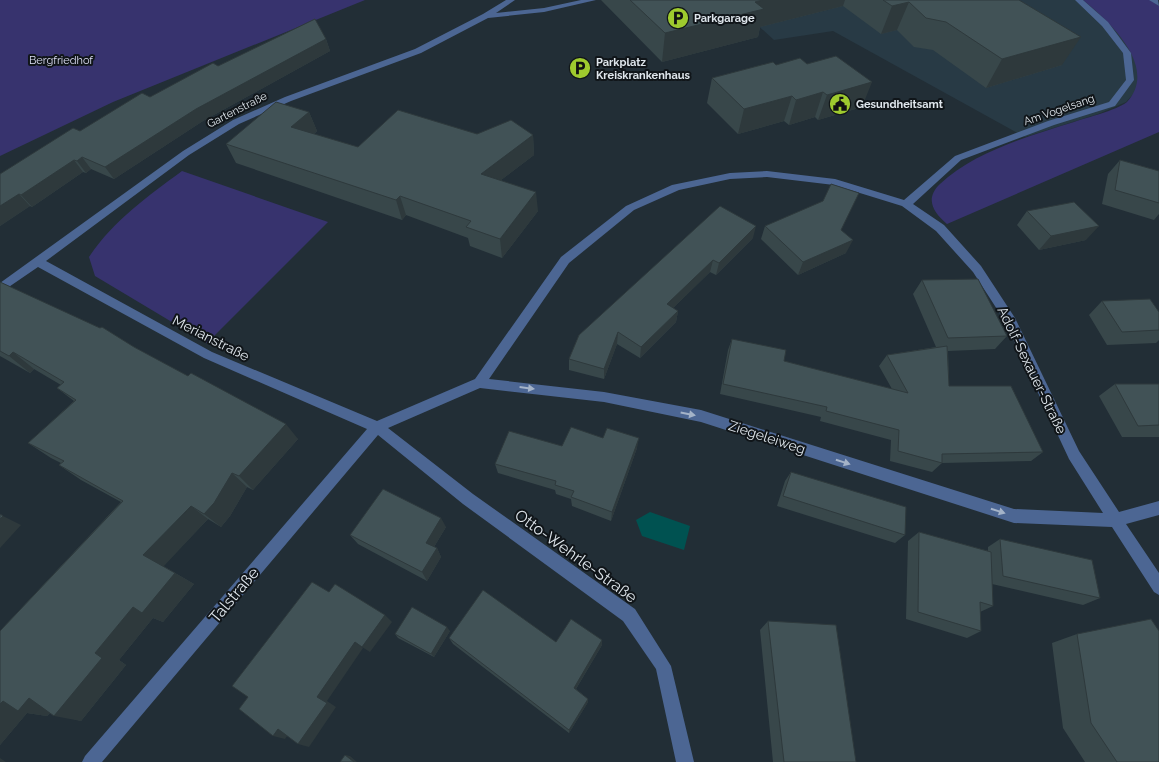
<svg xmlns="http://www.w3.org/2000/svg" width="1159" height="762" font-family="Raleway,sans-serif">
<rect width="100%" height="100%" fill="#222e36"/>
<path fill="#283a45" d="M730,0H1083L1115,25L1134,51L1138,59L1141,78L1138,89L1126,102L1098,114L1025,137L833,31L774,40Z"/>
<path fill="#37336e" d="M0,0H365L113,102L0,156Z
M1083,0H1150L1159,6V132L947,224C934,213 924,199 940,184C974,152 1029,136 1074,122C1088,117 1115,111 1127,102C1159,67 1109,21 1083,0Z
M182,171L328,222L207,343L95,276L89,257C113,221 148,196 182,171Z"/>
<path fill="#005251" d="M650,512L690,526L684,550L642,536L636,520Z"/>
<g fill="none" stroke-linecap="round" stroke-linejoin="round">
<path fill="#4c6693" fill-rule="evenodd" d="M506,0H515L496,13L544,8L581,0H596L544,12L488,18L421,53L291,101L239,124L189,155L46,261L212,352L377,421L475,379L561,257L626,206L672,185L730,173L767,171L835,179L904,200L955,156L1048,121L1109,102L1126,80L1123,53L1102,26L1075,0H1083L1108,22L1131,53L1134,80L1115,106L1054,125L961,160L913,204L944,225L981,266L1015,318L1079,451L1119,512L1159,501V515L1126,524L1159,573V595L1154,592L1112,527L1014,523L701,422L604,402L480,388L388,428L473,494L635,609L671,666L694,762H676L656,669L623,621L463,504L378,435L102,762H82L85,756L367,429L204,358L38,267L0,293V283L183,151L233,120L285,97L415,49L483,14ZM767,177L834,185L902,206L936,231L973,272L1004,320L1069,459L1103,513L1014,509L701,410L604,392L489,379L569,263L634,210L679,190L730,179Z
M1149,0H1158L1159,6Z"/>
</g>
<path fill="#38474a" d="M601,0H1019L1062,65L986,88L933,50L914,47L897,30L881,34L843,6L760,27L758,37L662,62Z
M326,39L330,51L203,121L114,179L91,169L86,173L83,172L32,207L30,206L0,226V174L150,97L218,66Z
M807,64L862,107L818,120L815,117L789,125L784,121L738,134L707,103L712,78L776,65Z
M309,112L317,131L314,134L358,147L477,134L533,135L534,155L501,180L538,211L502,258L470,246L468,238L406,215L402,220L236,163L226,144Z
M1120,160L1159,171V214L1154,220L1102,204L1108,174Z
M1027,211L1086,240L1039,250L1017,225Z
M765,226L842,230L846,253L798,275L761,239Z
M753,238L716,275L710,272L673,308L678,311L676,322L640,358L617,344L604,379L569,370V359L579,335Z
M922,280L1007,336L995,349L948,351L949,386L1043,452L1031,461L942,463L932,472L890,461L891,440L820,421L821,417L720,394L728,350L732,339L784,361L892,389L879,366L887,355L936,347L913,294Z
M0,282L134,347L298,439L253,490L247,487L230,516L221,527L208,519L163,566L194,584L163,622L153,618L119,660L126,665L81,721L50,713L47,716L27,713L0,745V631L121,502L81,480L59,465L61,463L51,458L28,443L74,401L57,388L61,385L34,369L30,373L0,356Z
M1102,301L1159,312V340L1156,343L1107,345L1089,315Z
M1115,384H1159V437H1122L1099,396Z
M562,446L637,448L611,521L572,506L571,499L556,494L555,490L498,473L495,464Z
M791,472L905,535L895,543L777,506L785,481Z
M446,527L434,547L437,548L441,557L427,581L358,544L350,535Z
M919,532L988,551V547L1000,539L1100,598L1083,605L992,584L993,606L980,612L981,631L967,638L906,619L908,541Z
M768,621L856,762H773L760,630Z
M450,631L434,657L398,638L395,634Z
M1077,634L1159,762H1085L1063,728L1052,643Z
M449,638L556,642L602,645L576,689L588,699V702L569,733L453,644Z"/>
<path fill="#2e393c" d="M763,0H845L843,6L760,27L758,37L662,62L665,33L755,2Z
M909,2L897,30L881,34L892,6Z
M1081,37L1062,65L986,88L1002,59Z
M326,39L330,51L203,121L114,179L105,167L196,109Z
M872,82L862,107L818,120L827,95Z
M823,92L815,117L789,125L796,100Z
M792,96L784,121L738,134L744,109Z
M309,112L317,131L300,146L291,127Z
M533,135L534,155L484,193L481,174Z
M82,157L91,169L86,173L77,161Z
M74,160L83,172L32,207L21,195Z
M536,192L538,211L502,258L500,239Z
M19,194L30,206L0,226V206Z
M400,196L406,215L402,220L396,200Z
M756,226L753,238L716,275L719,263Z
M1099,226L1086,240L1039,250L1051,236Z
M853,240L846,253L798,275L803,262Z
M713,260L710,272L665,316L667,304Z
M678,311L676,322L640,358L641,347Z
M618,332L617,344L604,379V369Z
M13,352L34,369L30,373L9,356Z
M286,424L298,439L253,490L239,476Z
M639,438L637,448L611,521L612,512Z
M232,473L247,487L230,516L221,527L204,514Z
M191,506L208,519L163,567L143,555Z
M3,516L21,525L0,548V519Z
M441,518L446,527L431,552L426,543Z
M437,548L441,557L427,581L422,572Z
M175,573L194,584L163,622L153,618L119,660L126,665L81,721L54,716L95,653L133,607Z
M385,615L392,622L370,652L362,647Z
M447,627L450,631L434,657L431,654Z
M602,640V645L574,692V688Z
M355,642L363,648L327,701L336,707L309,747L298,744L317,697Z
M29,698L57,704L47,716L27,713L0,745V704L3,701Z
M588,699V702L569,733V730Z
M278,729L290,732L285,739L273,736Z
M345,755L350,756L357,762H354Z
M0,758L6,762H0Z"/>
<path fill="#415256" stroke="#2e393c" d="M630,0H763L755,2L764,9L665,33Z
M883,0H1019L1081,37L1002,59L946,22L926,18L909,2L892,6Z
M315,19L326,39L196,109L105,167L82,157L77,161L74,160L21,195L19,194L0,206V174L73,128L80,131L142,93L150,97L213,63L218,66Z
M836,56L872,82L827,95L823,92L796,100L792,96L744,109L712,78L773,62L776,65L800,58L807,64Z
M276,102L309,112L291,127L358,147L398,110L477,134L511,120L533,135L481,174L536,192L500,239L466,227L471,221L400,196L396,200L226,144Z
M1120,160L1159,171V203L1115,190Z
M831,184L859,193L841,230L853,240L803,262L765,226L823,201Z
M1074,202L1099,226L1051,236L1027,211Z
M720,206L756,226L719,263L713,260L667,304L678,311L641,347L618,332L604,369L569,359L579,335Z
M978,279L1007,336L948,338L922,280Z
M0,282L100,328L102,327L134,347L188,376L191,373L286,424L239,476L232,473L214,503L204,514L191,506L143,555L175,573L142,613L133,607L95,653L102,658L54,716L29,698L18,711L3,701L0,704V631L123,501L59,465L64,461L28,443L76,400L57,388L64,382L13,352L9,356L0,351Z
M1150,299L1159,312V330L1122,332L1102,301Z
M732,339L786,350L784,361L908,393L887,355L947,346L949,386H1011L1043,452L942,454V463L898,451L899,430L826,411L827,407L723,384Z
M1115,384H1159V425L1138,426Z
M571,427L603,438L607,428L639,438L612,512L571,497L574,491L555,485L556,481L495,464L509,431L562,446Z
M791,472L906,507L905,535L783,496Z
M383,489L441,518L426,543L437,548L422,572L350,535Z
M0,514L3,516L0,519Z
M919,532L991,552L993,606L980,602L981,631L918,612Z
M1000,539L1092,560L1100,598L1003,576Z
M312,582L329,592L335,584L385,615L362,647L355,642L317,697L327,703L298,744L278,729L273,736L239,709L248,697L232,686Z
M483,590L556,642L571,619L602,640L574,688L588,699L569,730L449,638Z
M412,607L447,627L431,654L395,634Z
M1151,619L1159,631V762H1117L1091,723L1077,634Z
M768,621L836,625L856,762H784Z
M345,755L354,762H340Z"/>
<defs><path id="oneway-solid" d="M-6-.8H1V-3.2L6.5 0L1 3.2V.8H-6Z" transform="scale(1.25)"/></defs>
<g fill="#a4b3c8">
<use href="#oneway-solid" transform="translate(527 388) rotate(7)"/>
<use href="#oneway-solid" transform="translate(688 414) rotate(11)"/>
<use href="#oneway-solid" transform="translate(843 462) rotate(18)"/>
<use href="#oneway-solid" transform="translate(998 511) rotate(18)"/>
</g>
<defs>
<g id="parking-disc" transform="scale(1.125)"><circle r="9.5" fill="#9eca2e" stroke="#101519"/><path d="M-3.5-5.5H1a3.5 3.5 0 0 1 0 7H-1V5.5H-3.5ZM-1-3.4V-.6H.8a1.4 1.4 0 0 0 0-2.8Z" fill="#111"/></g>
<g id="civic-disc" transform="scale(1.125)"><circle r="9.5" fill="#9eca2e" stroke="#101519"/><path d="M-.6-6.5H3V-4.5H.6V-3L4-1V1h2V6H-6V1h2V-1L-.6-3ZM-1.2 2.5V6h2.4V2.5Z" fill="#111"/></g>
</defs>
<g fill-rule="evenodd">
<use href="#parking-disc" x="678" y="18"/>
<use href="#parking-disc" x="580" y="68"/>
<use href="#civic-disc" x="840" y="104"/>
</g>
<g text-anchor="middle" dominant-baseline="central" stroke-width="4" stroke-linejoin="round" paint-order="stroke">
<g font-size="11" font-weight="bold" fill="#dfe6ec" stroke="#101519" text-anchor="start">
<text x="694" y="18">Parkgarage</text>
<text x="596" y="62">Parkplatz<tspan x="596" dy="13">Kreiskrankenhaus</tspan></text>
<text x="856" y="104">Gesundheitsamt</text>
</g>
<g font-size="11" fill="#dddff4" stroke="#101519">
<text x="61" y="60">Bergfriedhof</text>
</g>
<g font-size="11" fill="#dfe6ec" stroke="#101519">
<text transform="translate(237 110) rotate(-27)">Gartenstraße</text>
<text transform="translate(1059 110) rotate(-19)">Am Vogelsang</text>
</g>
<g font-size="14" fill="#dfe6ec" stroke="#101519">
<text transform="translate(211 338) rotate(27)">Merianstraße</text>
<text transform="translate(1032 370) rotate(64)">Adolf-Sexauer-Straße</text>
<text transform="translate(767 437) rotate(18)">Ziegeleiweg</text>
</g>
<g font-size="16" fill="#dfe6ec" stroke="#101519">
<text transform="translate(576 556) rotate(36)">Otto-Wehrle-Straße</text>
<text transform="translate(234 595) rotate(-50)">Talstraße</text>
</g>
</g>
</svg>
